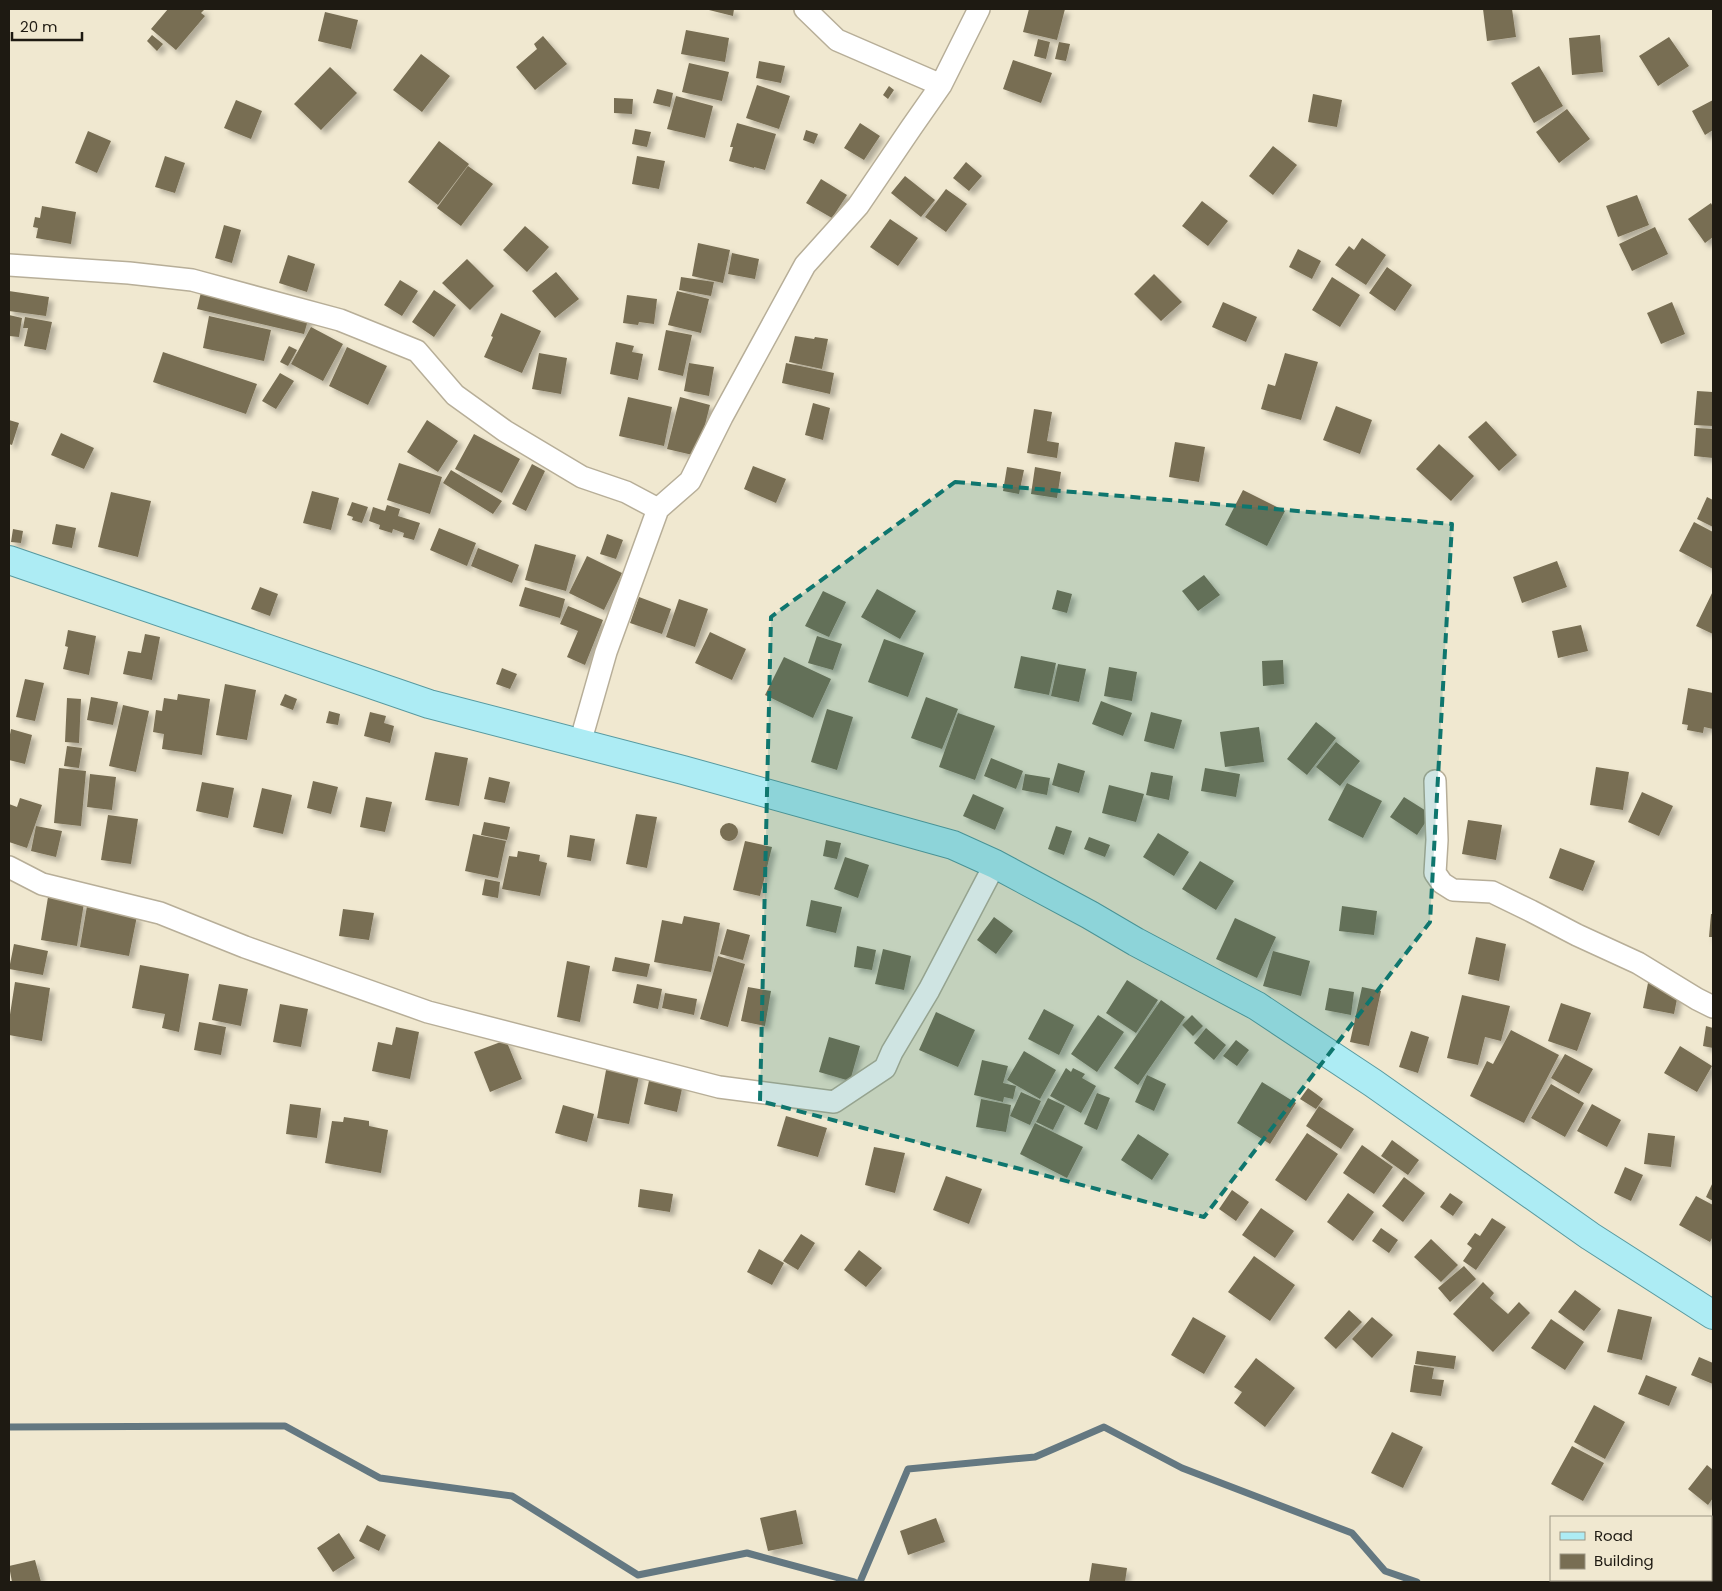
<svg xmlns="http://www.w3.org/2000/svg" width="1722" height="1591" font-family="Poppins,sans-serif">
<defs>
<filter id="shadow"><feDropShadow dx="4.5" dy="4.5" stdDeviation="2.5" flood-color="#0004"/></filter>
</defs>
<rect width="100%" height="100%" fill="#f0e8d0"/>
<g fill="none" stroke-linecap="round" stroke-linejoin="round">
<path stroke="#647881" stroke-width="7" d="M9,1427L285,1426L380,1478L512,1496L638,1575L747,1553L854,1582
M860,1582L908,1469L1035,1457L1104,1427L1182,1468L1352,1533L1385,1571L1417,1582"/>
</g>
<path fill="#786e53" filter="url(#shadow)" d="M168,9H205L201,13L205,16L176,50L151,29Z
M705,9H734L733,16Z
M1029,9H1065L1057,40L1023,32Z
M1483,9H1512L1516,37L1487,41Z
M325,12L358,20L351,49L318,41Z
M686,30L729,38L725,62L681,54Z
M152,35L163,44L157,51L147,41Z
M1600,35L1603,72L1572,75L1569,38Z
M543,36L567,64L535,90L516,67L537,49L534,44Z
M1669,37L1689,66L1658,86L1639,56Z
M1038,39L1050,42L1046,59L1034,56Z
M1059,42L1070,44L1066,61L1055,59Z
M421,54L450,76L422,112L393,90Z
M1013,60L1052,73L1041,103L1003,89Z
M759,61L785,66L781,83L756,78Z
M689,63L729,72L722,101L682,92Z
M1539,66L1563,106L1534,123L1511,83Z
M330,67L357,93L321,130L294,104Z
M757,85L790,96L779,129L746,118Z
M889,86L894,90L888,99L883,95Z
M657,89L673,93L670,107L653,103Z
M1313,94L1342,100L1337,127L1308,122Z
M676,96L713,106L705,138L667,129Z
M614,98L633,99L632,114L614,113Z
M236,100L262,111L251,139L224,128Z
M1713,100V130L1705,135L1692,111Z
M1567,109L1590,139L1559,163L1536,132Z
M737,123L776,134L765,170L754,167V168L729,161L733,147H730Z
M860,123L880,136L864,160L844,148Z
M635,129L651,132L647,147L632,144Z
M806,130L818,134L814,144L803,140Z
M88,131L111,141L97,173L75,163Z
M439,141L469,164L438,205L408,182Z
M1273,146L1297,165L1273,195L1249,176Z
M165,156L185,163L175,193L155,187Z
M637,156L665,161L659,189L632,184Z
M966,162L982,176L969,191L953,178Z
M468,166L493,184L461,226L437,208Z
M905,176L935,200L921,217L891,193Z
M821,179L847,195L832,218L806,203Z
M946,189L967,204L946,232L925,217Z
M1637,195L1649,225L1618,237L1606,206Z
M1202,201L1228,221L1208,246L1182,226Z
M1711,203L1713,207V237L1705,243L1688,219Z
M42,206L76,212L71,244L36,238L38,228L33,227L35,217L40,218Z
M890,219L918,238L898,266L870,247Z
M224,225L241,230L232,263L215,258Z
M525,226L549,247L527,272L503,250Z
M1655,227L1668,254L1632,271L1619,244Z
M1362,238L1386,255L1366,285L1335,265L1349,246L1354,250Z
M698,243L730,250L723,283L692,276Z
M1298,249L1321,261L1312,279L1289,267Z
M732,253L759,259L755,279L728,274Z
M288,255L315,264L307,292L279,283Z
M467,259L494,286L470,310L442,283Z
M1387,267L1412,285L1395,311L1369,293Z
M556,272L579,299L555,318L532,291Z
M1154,274L1182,302L1161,321L1134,294Z
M681,277L714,282L711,296L679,290Z
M1332,277L1360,295L1340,327L1312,310Z
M400,280L418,291L402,316L384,305Z
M202,288L310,313L304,334L197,309Z
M434,290L456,305L434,337L412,322Z
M9,291L49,297L46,316L9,311Z
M677,291L709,299L701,333L668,325Z
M627,295L657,299L654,324L639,322L638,325L623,323Z
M1223,302L1257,317L1246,342L1212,327Z
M1672,302L1685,334L1661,344L1647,313Z
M501,313L541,331L522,373L484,357L493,337L491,336Z
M9,315L22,318L19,337L9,336Z
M209,316L271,330L264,361L203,348Z
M25,317L52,322L46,350L24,346L28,328H23Z
M311,327L343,344L323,381L291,364Z
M666,330L692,335L683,376L658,370Z
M795,336L814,339L815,337L828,339L822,369L789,362Z
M616,342L634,346L632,352L643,354L638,380L610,374Z
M289,346L297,350L288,366L280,362Z
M347,347L387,366L368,405L329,386Z
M163,352L257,384L246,414L153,382Z
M539,353L567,358L561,394L532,389Z
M1285,353L1318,362L1301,420L1261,409L1268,384L1275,386Z
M689,363L714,367L709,396L684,391Z
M786,363L834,373L830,394L782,383Z
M280,373L294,381L276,409L262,401Z
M1697,391L1713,392V426L1694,425Z
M628,397L672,407L664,446L619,436Z
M680,397L710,405L697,456L667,449Z
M813,403L830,408L823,440L805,435Z
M1336,406L1372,420L1360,454L1323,440Z
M1034,409L1052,412L1047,441L1059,443L1057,458L1027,453Z
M9,420L19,423L12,445L9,444Z
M427,420L458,441L438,472L407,452Z
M1486,421L1517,455L1499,471L1468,437Z
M1696,428L1713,429V458L1694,456Z
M61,433L94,448L84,469L51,455Z
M474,434L520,459L502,493L455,469Z
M1175,442L1205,447L1199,482L1169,477Z
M1439,444L1474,476L1451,501L1416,469Z
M399,463L442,477L430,514L387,500Z
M532,464L545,471L526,511L512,504Z
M753,466L786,479L776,503L744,489Z
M1007,467L1024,470L1019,494L1003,491Z
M1035,467L1061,472L1057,498L1031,494Z
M451,470L502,501L493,514L443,483Z
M1243,490L1285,511L1267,546L1225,525Z
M312,491L339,498L331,530L303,523Z
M111,492L151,501L138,557L98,547Z
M1707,497L1713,500V527L1697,519Z
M352,502L368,507L362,523L352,520L353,517L347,515Z
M387,505L400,509L398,516L420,523L414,540L403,537L404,533L393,529L392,533L379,529L380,525L369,521L373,507L385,511Z
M1694,522L1713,532V569L1679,551Z
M56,524L76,528L72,548L52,544Z
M439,528L476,543L467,566L430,550Z
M13,529L23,531L21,543L11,542Z
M607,534L623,540L616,559L600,554Z
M535,544L576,555L566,591L525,580Z
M478,548L519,565L512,583L471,566Z
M587,556L622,573L604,610L569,593Z
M1557,561L1567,587L1522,603L1513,577Z
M1204,575L1220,595L1198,611L1182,591Z
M260,587L278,594L270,616L251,609Z
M525,587L565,599L560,618L519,606Z
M877,589L916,611L900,639L861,617Z
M1057,590L1072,594L1067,613L1052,609Z
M823,591L846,602L829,637L805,626Z
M1713,591V634L1696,626Z
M639,597L671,609L662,634L630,623Z
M679,599L708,609L695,647L666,637Z
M568,606L603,620L585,665L567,657L578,631L560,624Z
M1581,625L1588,651L1558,658L1552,631Z
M68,630L96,636L89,675L63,669L68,647L65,646Z
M710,632L746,649L732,680L695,663Z
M145,634L160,637L152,680L123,674L128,651L141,653Z
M817,636L842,644L833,670L808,663Z
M884,639L924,653L908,697L868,682Z
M1021,656L1056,663L1049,695L1014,688Z
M784,657L831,679L813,718L765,695Z
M1283,660L1284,684L1263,686L1262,661Z
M1058,664L1086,669L1079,702L1051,696Z
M1109,667L1137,672L1132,701L1104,696Z
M502,668L517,674L510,689L496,684Z
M25,679L44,683L35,721L16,717Z
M225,684L256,690L247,740L216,735Z
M1688,688L1713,693V729L1704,727L1703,733L1687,730L1688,725L1682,724Z
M178,694L210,699L202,755L162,749L164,734L153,732L156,710L162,711L164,698L177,700Z
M285,694L297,699L293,710L280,705Z
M91,697L118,702L113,725L87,720Z
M926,697L958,709L942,749L911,738Z
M67,698L81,699L79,743L65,742Z
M1101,701L1132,713L1123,736L1092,724Z
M123,705L149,711L136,772L109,766Z
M827,709L853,717L837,770L811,762Z
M329,711L340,714L338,725L326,723Z
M370,712L386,716L384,723L394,726L390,743L364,736Z
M1151,712L1182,720L1174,749L1144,741Z
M958,713L995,726L975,780L939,767Z
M1316,722L1336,738L1307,775L1287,759Z
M1259,727L1264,762L1225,767L1220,732Z
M11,729L32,735L25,764L9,760V740Z
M1336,742L1360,761L1340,786L1316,767Z
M67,746L82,748L79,768L64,766Z
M435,752L468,758L459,806L425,800Z
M991,758L1023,771L1016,789L984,776Z
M1058,763L1085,771L1079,793L1052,785Z
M1596,767L1629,772L1623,810L1590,805Z
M59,768L86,771L81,826L54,823Z
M1205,768L1240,774L1236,797L1201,791Z
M1151,772L1173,776L1169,800L1146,795Z
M90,774L116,777L112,810L87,807Z
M1025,774L1050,778L1047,795L1022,790Z
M489,777L510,782L505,803L484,799Z
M313,781L338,787L331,814L307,808Z
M202,782L234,788L228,818L196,811Z
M1347,783L1382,801L1363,838L1328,820Z
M1109,785L1144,794L1136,822L1102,813Z
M262,788L292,795L283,834L253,827Z
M1642,792L1673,806L1659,836L1628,822Z
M973,794L1004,808L995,830L963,816Z
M366,797L392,802L385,832L360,827Z
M1404,797L1431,814L1417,835L1390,817Z
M20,798L42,805L27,848L9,842V804L17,807Z
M636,814L657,817L647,868L626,864Z
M108,815L138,819L131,864L101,860Z
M1468,820L1502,825L1496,860L1462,854Z
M484,822L510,827L507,840L481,835Z
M720 832a9 9 0 1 1 18 0a9 9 0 1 1-18 0Z
M36,826L62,831L56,857L31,851Z
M1056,826L1072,831L1064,855L1048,849Z
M1158,833L1189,852L1174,876L1143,857Z
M473,834L506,841L498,878L465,871Z
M570,835L595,839L591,861L567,857Z
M1089,837L1110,845L1105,857L1084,849Z
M826,840L841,843L837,859L823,856Z
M745,841L772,847L760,896L733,890Z
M1560,848L1595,861L1583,891L1549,878Z
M518,851L540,855L539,861L547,863L540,896L502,889L509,856L517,857Z
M845,857L869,865L858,898L834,889Z
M1200,861L1234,881L1216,910L1182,889Z
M485,879L500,882L498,898L482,895Z
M48,897L84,903L77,946L41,940Z
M811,900L842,907L836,933L806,926Z
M87,906L137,916L129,956L80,947Z
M1342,906L1377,911L1374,935L1339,931Z
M343,909L374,913L369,940L339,936Z
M1711,914H1713V937H1709Z
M684,916L720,923L711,972L654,962L662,920L682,924Z
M994,917L1013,931L996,954L977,940Z
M1235,918L1276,937L1257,978L1216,959Z
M727,929L750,935L743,960L720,954Z
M1476,937L1506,944L1499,981L1468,974Z
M14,944L48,951L43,975L9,969Z
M857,946L876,950L872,970L854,967Z
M883,949L911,956L904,990L875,984Z
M1273,951L1310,961L1301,996L1263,986Z
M718,956L745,964L728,1027L700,1019Z
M615,957L650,964L647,977L612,971Z
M567,961L590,966L580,1022L557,1017Z
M140,965L189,974L179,1032L162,1028L165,1014L132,1008Z
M1127,980L1158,1000L1136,1033L1106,1013Z
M15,982L50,988L42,1041L9,1035V1021Z
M1648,983L1679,989L1674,1014L1643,1008Z
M219,984L248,989L241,1026L212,1020Z
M637,984L662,989L658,1009L633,1003Z
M748,987L771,991L765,1026L741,1021Z
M1362,987L1381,991L1369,1046L1350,1042Z
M1329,988L1354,992L1351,1015L1325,1010Z
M665,993L697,999L694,1015L662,1008Z
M1462,995L1510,1006L1501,1041L1485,1037L1478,1065L1447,1058Z
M1161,1000L1185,1017L1138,1085L1114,1068Z
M1561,1003L1591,1013L1577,1051L1548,1041Z
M280,1004L308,1009L301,1047L273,1042Z
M1044,1009L1074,1025L1059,1055L1028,1039Z
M936,1012L975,1030L958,1067L919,1050Z
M1098,1015L1124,1032L1097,1072L1071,1054Z
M1192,1015L1203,1026L1193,1036L1182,1025Z
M199,1022L226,1027L221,1055L194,1050Z
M1706,1026L1713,1028V1048L1703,1046Z
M396,1027L419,1032L410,1079L372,1071L378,1042L392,1045Z
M1206,1028L1226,1045L1214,1060L1194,1043Z
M1511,1030L1559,1055L1524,1123L1470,1096L1487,1061L1493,1064Z
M1411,1031L1429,1037L1418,1073L1399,1067Z
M829,1037L860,1046L850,1081L819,1072Z
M506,1040L522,1079L490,1092L474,1052Z
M1236,1040L1249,1050L1237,1066L1223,1056Z
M1680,1046L1712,1066L1697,1092L1664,1073Z
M1024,1051L1056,1070L1040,1099L1007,1080Z
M1565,1054L1593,1069L1579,1094L1551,1078Z
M982,1060L1008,1066L1003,1083L1016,1086L1013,1099L1004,1097L1003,1102L974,1095Z
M607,1065L640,1071L629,1124L597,1118Z
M1066,1068L1071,1072L1073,1068L1085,1074L1082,1078L1096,1086L1081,1113L1050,1096Z
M1147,1075L1166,1084L1154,1111L1135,1102Z
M650,1076L683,1084L677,1112L644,1104Z
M1262,1082L1296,1103L1270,1144L1237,1123Z
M1551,1084L1584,1103L1565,1137L1531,1118Z
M1308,1088L1323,1099L1316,1109L1300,1099Z
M1021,1092L1041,1101L1030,1125L1010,1116Z
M1097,1093L1110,1098L1097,1130L1084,1124Z
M1048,1098L1065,1106L1053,1130L1036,1122Z
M981,1099L1011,1105L1006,1132L976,1127Z
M290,1104L321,1108L317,1138L286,1134Z
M1592,1104L1621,1120L1607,1147L1577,1131Z
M563,1105L594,1114L587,1142L555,1133Z
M1319,1106L1354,1129L1341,1149L1306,1126Z
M786,1116L827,1128L818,1157L777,1146Z
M344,1117L369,1121V1126L388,1130L381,1173L325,1163L332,1121L343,1122Z
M1035,1123L1083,1147L1067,1178L1020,1154Z
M1307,1133L1338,1154L1306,1201L1275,1180Z
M1648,1133L1675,1136L1671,1167L1644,1164Z
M1138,1134L1169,1154L1152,1180L1121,1160Z
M1392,1140L1419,1160L1408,1175L1381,1156Z
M1362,1145L1393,1167L1374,1194L1343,1173Z
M874,1147L905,1153L895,1193L865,1185Z
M1625,1167L1643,1175L1631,1201L1614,1193Z
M946,1176L982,1189L969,1224L933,1210Z
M1404,1177L1425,1193L1403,1222L1382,1206Z
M1713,1182V1201L1706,1197Z
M640,1189L673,1194L670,1212L638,1207Z
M1232,1190L1249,1202L1236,1221L1219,1209Z
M1348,1193L1374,1212L1353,1241L1327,1222Z
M1450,1193L1463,1202L1453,1216L1440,1207Z
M1696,1196L1713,1205V1236L1710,1242L1679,1225Z
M1261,1208L1294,1231L1275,1258L1242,1235Z
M1492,1218L1506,1227L1476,1270L1463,1261L1472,1248L1467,1244L1475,1233L1480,1236Z
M1381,1228L1398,1240L1389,1253L1372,1241Z
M801,1234L815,1243L798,1270L783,1261Z
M1431,1239L1458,1265L1441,1282L1414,1257Z
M759,1249L784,1263L772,1285L747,1272Z
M859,1250L882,1268L866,1287L844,1270Z
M1254,1256L1295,1285L1270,1321L1228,1292Z
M1464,1266L1476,1279L1450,1302L1438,1288Z
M1483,1282L1494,1293L1490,1298L1508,1314L1519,1302L1530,1313L1493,1352L1453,1314Z
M1575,1290L1601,1309L1584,1331L1558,1312Z
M1618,1309L1652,1317L1642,1360L1607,1352Z
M1349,1310L1362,1322L1336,1349L1324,1338Z
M1193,1317L1226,1336L1204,1374L1171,1355Z
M1372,1317L1393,1335L1372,1358L1352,1339Z
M1551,1319L1584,1342L1565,1370L1531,1348Z
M1417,1351L1456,1356L1454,1369L1415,1364Z
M1699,1357L1713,1363V1384L1691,1375Z
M1256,1358L1295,1388L1265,1427L1234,1403L1242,1392L1234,1387Z
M1414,1365L1434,1368L1432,1379L1444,1380L1441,1396L1410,1392Z
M1646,1375L1677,1387L1669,1406L1638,1394Z
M1594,1405L1625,1422L1605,1459L1574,1442Z
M1392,1432L1423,1447L1403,1488L1371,1473Z
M1572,1446L1604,1463L1583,1501L1551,1484Z
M1707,1465L1713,1470V1498L1708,1505L1688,1489Z
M796,1510L803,1544L768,1551L760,1518Z
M936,1518L945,1542L908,1555L900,1531Z
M367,1525L386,1535L379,1551L359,1541Z
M339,1533L355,1558L333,1572L317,1548Z
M35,1560L41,1582H12L9,1566Z
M1092,1563L1127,1568L1125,1582H1089Z"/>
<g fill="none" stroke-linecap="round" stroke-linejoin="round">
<g stroke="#b7ae98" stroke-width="24">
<path id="street" d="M805,9L837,40L941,85
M9,265L129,273L192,280L340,320L417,351L455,395L505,431L582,477L626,492L658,509
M580,743L606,652L658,509L690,481L722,417L805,265L858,206L911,128L941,85L979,9
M1435,781L1437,840L1435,873L1442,883L1453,890L1492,892L1531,911L1577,935L1638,963L1697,999L1713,1007
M9,867L42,884L160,913L245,947L428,1012L719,1087L834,1102L885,1068L892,1052L929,990L995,864"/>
</g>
<g stroke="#589aa0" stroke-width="30">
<path id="primary" d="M9,560L429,704L683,770L953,845L995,864L1090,915L1136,942L1257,1006L1373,1083L1590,1236L1713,1315"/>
</g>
<use href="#street" stroke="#fff" stroke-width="21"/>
<use href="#primary" stroke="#adecf4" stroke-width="28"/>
</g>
<path fill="#0f766e" fill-opacity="0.2" stroke="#0f766e" stroke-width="4" stroke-dasharray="10 6" stroke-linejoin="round" d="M955,482L1452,524L1430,922L1204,1217L760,1101L771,617Z"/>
<rect width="1722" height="1591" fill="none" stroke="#1e1a12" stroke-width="20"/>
<rect x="1550" y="1516" width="162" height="65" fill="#f0e8d0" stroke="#9c9684"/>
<rect x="1560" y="1532" width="25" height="8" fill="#adecf4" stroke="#9c9684"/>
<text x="1594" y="1541" font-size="15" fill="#1e1a12">Road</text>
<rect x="1560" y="1554" width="25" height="15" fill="#786e53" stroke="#9c9684"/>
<text x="1594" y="1566" font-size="15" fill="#1e1a12">Building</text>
<path d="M12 32v8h70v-8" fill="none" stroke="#1e1a12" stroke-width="2.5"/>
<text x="20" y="32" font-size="15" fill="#1e1a12" stroke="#f0e8d0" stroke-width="4" paint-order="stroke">20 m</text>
</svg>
